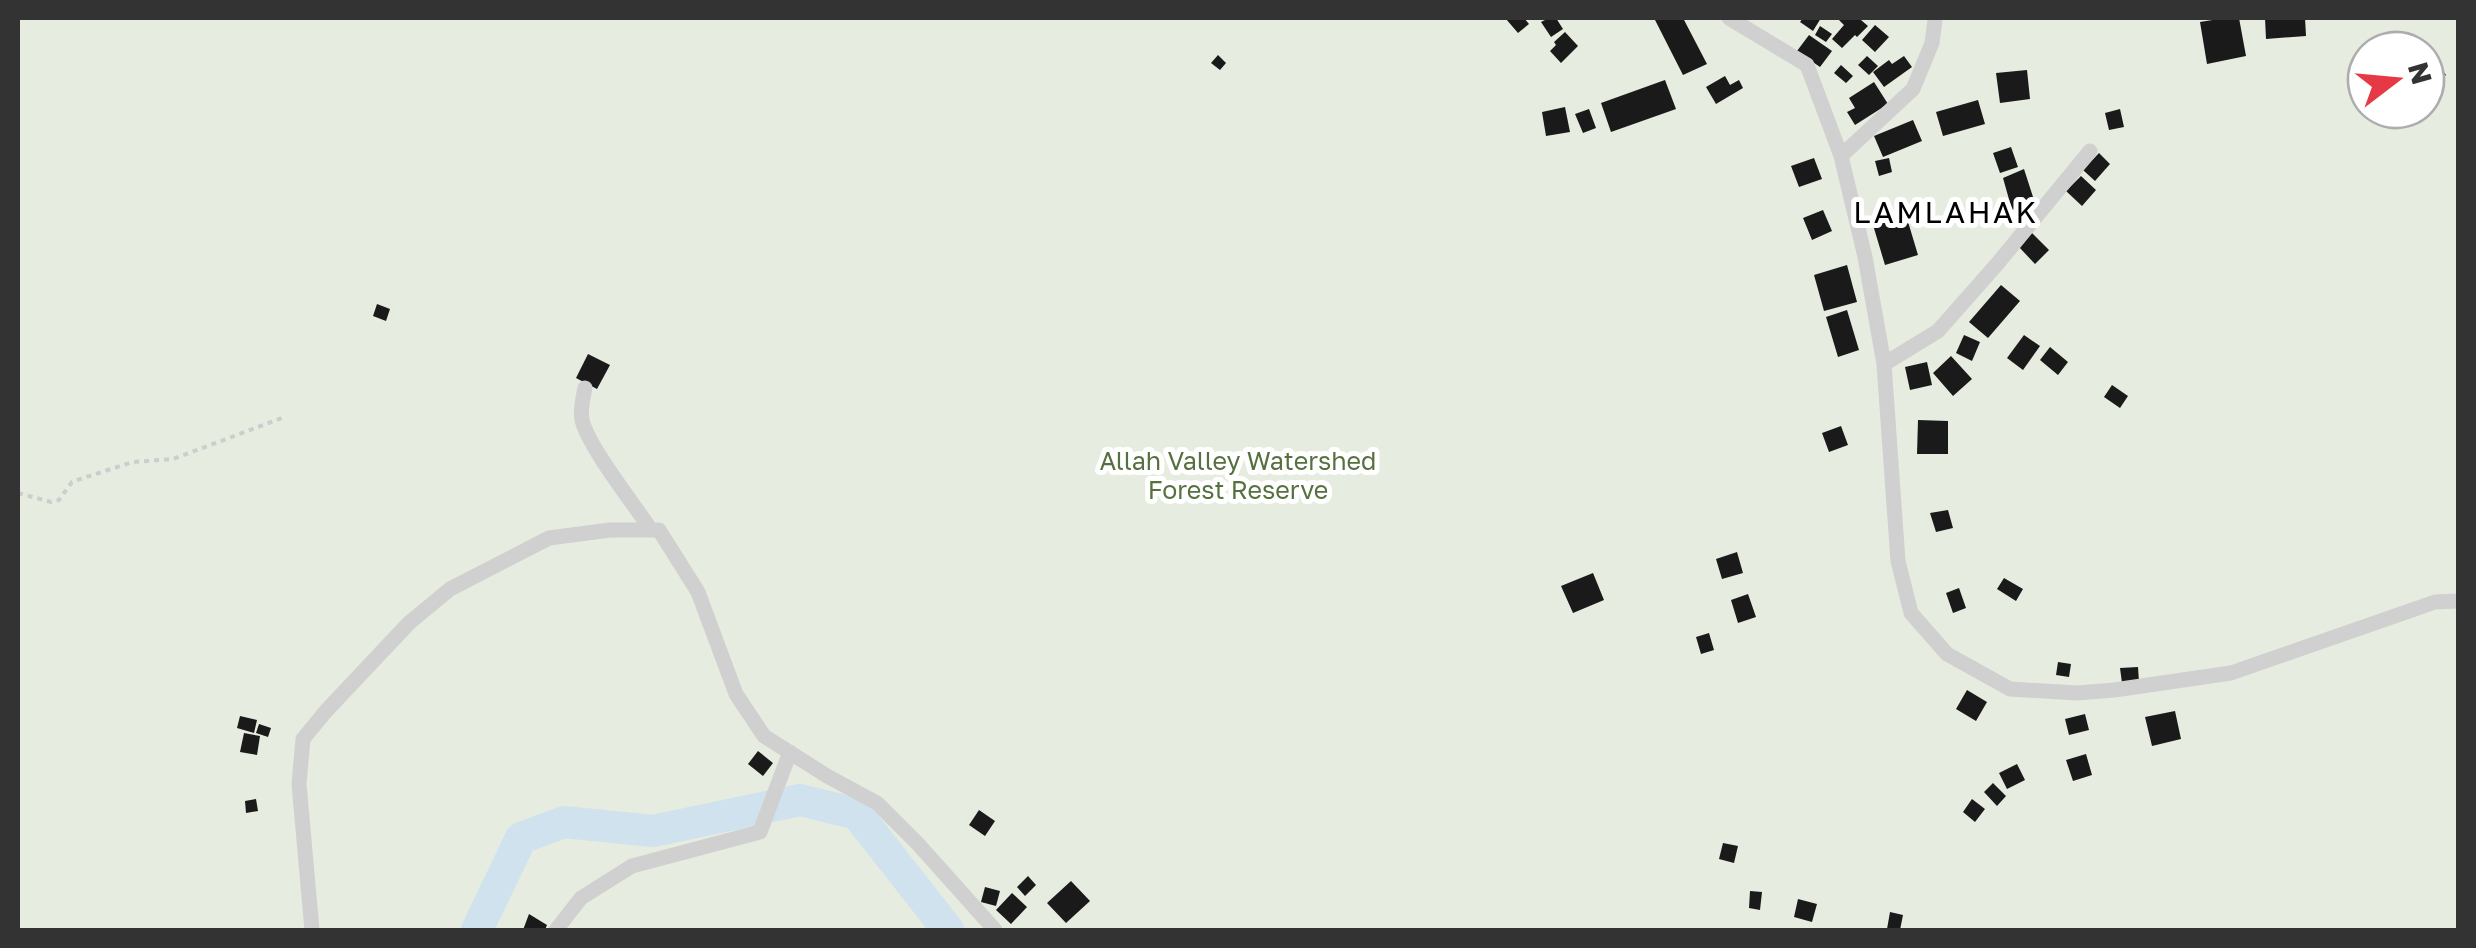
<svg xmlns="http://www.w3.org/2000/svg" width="2476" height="948" font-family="'Golos Text',sans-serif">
<rect width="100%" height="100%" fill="#fff"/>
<path fill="#e6ecdf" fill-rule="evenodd" d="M18,18H2458V930H18ZM2366,50H2426V110H2366Z"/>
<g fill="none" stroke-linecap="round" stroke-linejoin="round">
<path stroke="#cfe2ee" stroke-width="32" d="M477,930L521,838L564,822L653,831L800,800L857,814L948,930"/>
</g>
<path fill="#1a1a1a" d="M1508,18H1524L1529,24L1518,33L1506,19Z
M1549,18H1556L1563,29L1551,37L1541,22Z
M1654,18H1683L1707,64L1683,75Z
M1803,18H1821L1813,31L1800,22Z
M1837,18H1863L1861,20L1868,26L1857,37L1855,35L1842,48L1832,39L1844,25Z
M2225,18H2239L2246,56L2207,64L2200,22Z
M2265,18H2305L2306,36L2266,39Z
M1875,25L1889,37L1875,52L1862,40Z
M1820,26L1832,34L1826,42L1815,35Z
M1565,32L1578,46L1561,63L1550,51L1556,45L1554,42Z
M1809,35L1832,51L1820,67L1797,51Z
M1218,55L1226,63L1220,70L1211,63Z
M1867,56L1878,66L1869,75L1858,65Z
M1904,56L1912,67L1884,87L1873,72L1889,60L1892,64Z
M2433,58L2446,75L2426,90V63Z
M1841,65L1853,76L1846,83L1834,73Z
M2027,70L2030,99L2000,103L1996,73Z
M1725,76L1730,85L1739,80L1743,88L1716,104L1706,87Z
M1665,80L1676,109L1611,132L1601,103Z
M1874,82L1888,104L1855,125L1847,112L1855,108L1849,98Z
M1978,100L1985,124L1943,136L1936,112Z
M1565,107L1570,132L1546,136L1542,112Z
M1589,109L1596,128L1583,133L1575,114Z
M2120,109L2124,127L2109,130L2105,113Z
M1913,120L1922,141L1883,157L1874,136Z
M2011,147L2018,167L2000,173L1993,153Z
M2099,153L2110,164L2095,181L2083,170Z
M1814,158L1822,179L1799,187L1791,166Z
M1889,158L1892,172L1879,176L1875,161Z
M2024,169L2035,203L2012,210L2003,178Z
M2081,176L2096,190L2082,206L2066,191Z
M1823,210L1832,231L1812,240L1803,218Z
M1906,215L1918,255L1885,265L1873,225Z
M2032,233L2049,250L2035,264L2019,247Z
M1847,265L1857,302L1824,311L1814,275Z
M2001,285L2020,301L1988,338L1969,322Z
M377,304L390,309L386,321L373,316Z
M1847,310L1859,350L1838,357L1826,317Z
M1964,335L1980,342L1972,361L1956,353Z
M2024,335L2040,346L2023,370L2007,358Z
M2050,347L2068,362L2058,375L2040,360Z
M588,354L610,365L597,389L576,378Z
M1951,356L1972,379L1953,396L1933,373Z
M1927,362L1932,385L1910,390L1905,367Z
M2112,385L2128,396L2120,408L2104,397Z
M1918,420L1948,421V454H1917Z
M1841,426L1848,445L1829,452L1822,433Z
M1948,510L1953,528L1936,532L1930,513Z
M1737,552L1743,573L1722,579L1716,559Z
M1593,573L1604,600L1573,613L1561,586Z
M2004,578L2023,589L2016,601L1997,589Z
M1959,588L1966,608L1953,613L1946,593Z
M1748,594L1756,617L1738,623L1731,600Z
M1709,633L1714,650L1701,654L1696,637Z
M2058,662L2071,664L2069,677L2056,675Z
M2138,667L2139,682L2122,683L2120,668Z
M1967,690L1987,702L1976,721L1956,709Z
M2175,711L2181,739L2152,746L2145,717Z
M2085,714L2089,730L2069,735L2065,719Z
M240,716L257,720L254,733L237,728Z
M259,724L271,728L268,737L256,733Z
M244,733L260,736L257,755L240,752Z
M758,751L773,763L763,776L748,764Z
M2086,754L2092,775L2073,781L2066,760Z
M2017,764L2025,780L2007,789L1999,773Z
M1993,783L2006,796L1997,806L1984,792Z
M256,799L258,811L246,813L245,801Z
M1972,799L1985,809L1975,822L1963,812Z
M979,810L995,821L985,836L969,825Z
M1723,843L1738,846L1734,863L1719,859Z
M1028,876L1036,885L1025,896L1017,887Z
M1071,881L1090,901L1066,923L1047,903Z
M985,887L1000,891L996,906L981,902Z
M1750,891L1762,892L1760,910L1749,908Z
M1012,893L1027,907L1011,924L996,910Z
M1798,899L1817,904L1812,922L1794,917Z
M1890,912L1903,915L1900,930L1887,929Z
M529,914L547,925L545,930H523Z"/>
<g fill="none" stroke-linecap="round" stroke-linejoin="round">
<path stroke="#cdcdcd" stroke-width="4" stroke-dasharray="5 5" stroke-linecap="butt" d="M18,493L51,502L59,500L72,482L86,477L133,462L173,459L282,418"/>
<path stroke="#d0d0d0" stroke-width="15" d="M1729,18L1807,65L1841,156L1865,257L1884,364L1898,561L1911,613L1947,654L2010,689L2077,693L2114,690L2231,673L2435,602L2458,601
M1841,156L1913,89L1932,43L1935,20
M1884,364L1938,331L1998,263L2090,151
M585,388C583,398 580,409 582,420C589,448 634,504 651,530
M312,930L299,784L303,739L326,711L409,623L450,589L549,538L610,530H659L698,592L736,694L764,736L827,776L877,803L918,844L995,930
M556,930L581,898L632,866L760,832L790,752"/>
</g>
<g text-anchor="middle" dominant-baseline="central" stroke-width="10" stroke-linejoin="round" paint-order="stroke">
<g font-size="25" fill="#56703f" stroke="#fff">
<text x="1238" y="460">Allah Valley Watershed<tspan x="1238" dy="29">Forest Reserve</tspan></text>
</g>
<g font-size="30" letter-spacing="2.5" fill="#000" stroke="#fff">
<text x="1946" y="212">LAMLAHAK</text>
</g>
</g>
<rect width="2476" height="948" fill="none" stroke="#333333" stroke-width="40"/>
<g transform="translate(2396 80) rotate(74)"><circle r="48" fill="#ffffff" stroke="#adadad" stroke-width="2.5"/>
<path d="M0-8L18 38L0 25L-18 38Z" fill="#e63946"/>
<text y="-15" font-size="28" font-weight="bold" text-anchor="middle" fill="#333333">N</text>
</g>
</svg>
